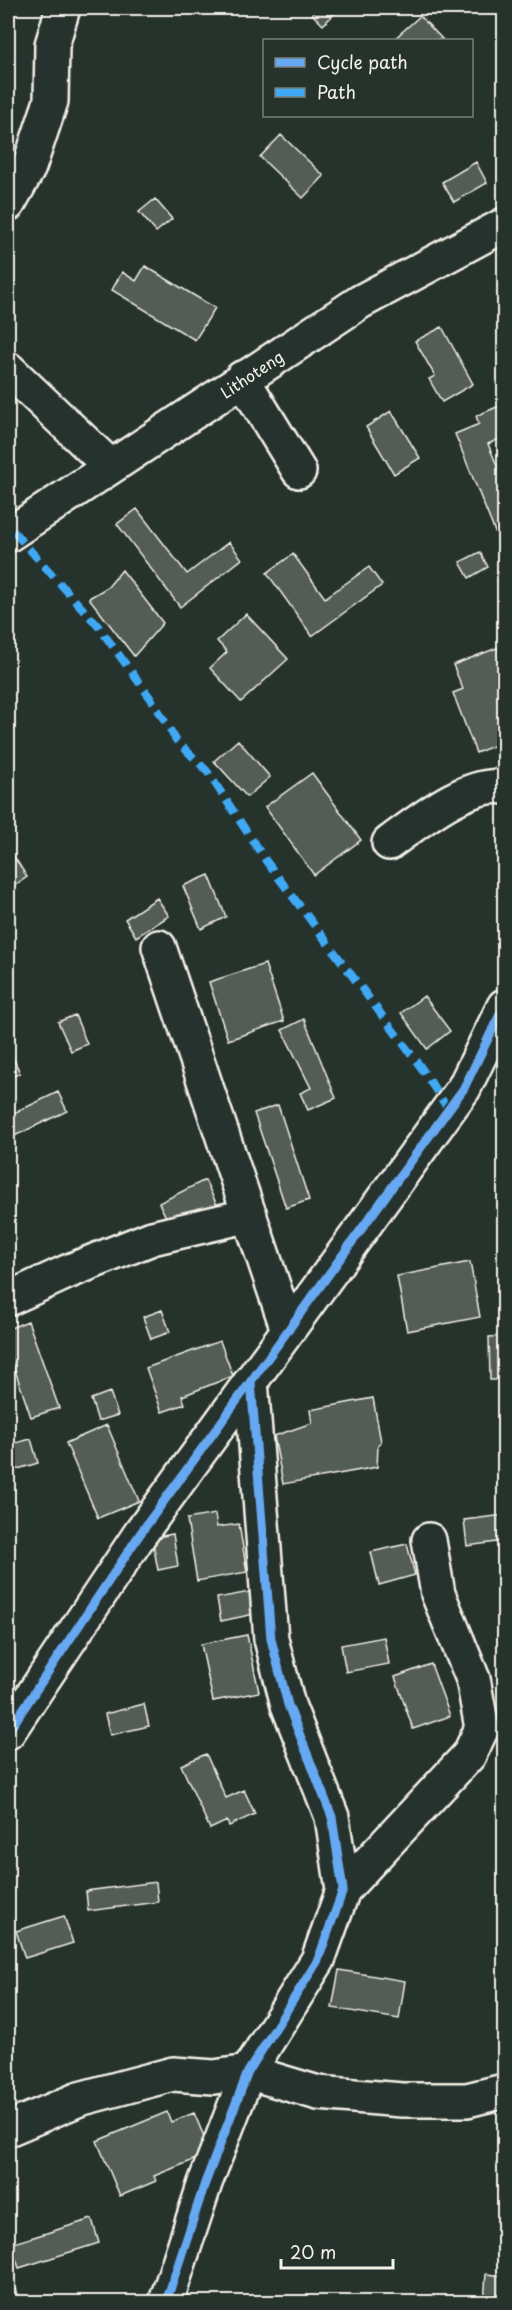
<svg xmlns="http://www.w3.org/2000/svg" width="512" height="2310" font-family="'Playpen Sans',sans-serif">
<rect width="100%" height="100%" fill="#26332d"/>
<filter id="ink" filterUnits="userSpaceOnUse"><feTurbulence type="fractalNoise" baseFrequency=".0167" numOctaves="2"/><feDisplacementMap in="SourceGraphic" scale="12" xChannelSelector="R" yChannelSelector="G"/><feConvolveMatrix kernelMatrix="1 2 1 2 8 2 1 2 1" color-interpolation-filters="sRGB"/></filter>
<g filter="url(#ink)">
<path fill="#525c55" stroke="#f4f1e8" stroke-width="1.5" d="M318,8H340L323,25L312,14Z
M420,16L443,40H393Z
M281,135L324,176L303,198L260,157Z
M476,162L487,183L454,202L442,182Z
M155,199L172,219L156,232L139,212Z
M145,266L215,308L195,340L112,290L122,272L136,281Z
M442,327L473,384L442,402L429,379L435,376L415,341Z
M504,404V437L488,444L501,475L504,473V528L495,532L455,434L479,424L476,416Z
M391,411L420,458L394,474L366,427Z
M137,509L187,574L229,542L242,559L180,607L117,524Z
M480,552L488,567L469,578L460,562Z
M293,554L325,598L369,567L382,585L312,636L267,573Z
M122,570L163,623L134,656L89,598L108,587Z
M246,614L288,659L241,702L210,668L227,652L217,641Z
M502,646L504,654V681L501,683L504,692V747L503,742L476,753L453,693L463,689L453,665Z
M238,740L270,777L247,797L214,761Z
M312,773L361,840L314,875L265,807Z
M8,847L27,877L8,890Z
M209,875L226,917L201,929L183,886Z
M157,898L169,916L136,937L125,919Z
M265,964L284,1021L228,1040L209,982Z
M424,996L450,1031L427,1049L401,1013Z
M75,1015L87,1044L71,1051L58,1022Z
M304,1019L336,1098L308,1110L300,1093L311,1088L282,1030Z
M12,1055L20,1073L8,1079V1058Z
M58,1092L67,1111L8,1139V1116Z
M278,1105L309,1200L286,1208L254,1113Z
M205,1180L217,1205L171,1227L159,1203Z
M470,1262L480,1317L407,1331L397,1276Z
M162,1310L170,1332L151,1339L143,1317Z
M28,1321L59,1408L31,1417L8,1350V1329Z
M504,1336V1380H490L489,1337Z
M220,1341L233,1376L182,1396L185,1404L162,1412L146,1368Z
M110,1392L118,1415L98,1421L91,1399Z
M373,1398L381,1442L378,1445L377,1467L283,1484L274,1436L312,1423L310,1410Z
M107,1425L139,1501L98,1518L66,1443Z
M31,1439L38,1463L8,1472V1445Z
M215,1514L217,1527L239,1524L247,1572L197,1581L187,1519Z
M504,1515V1541L467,1546L464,1520Z
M173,1534L178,1566L158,1570L152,1538Z
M407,1544L415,1575L379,1585L371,1552Z
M255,1591L259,1613L221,1621L217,1598Z
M247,1635L259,1692L213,1701L201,1644Z
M384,1637L389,1664L346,1672L341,1645Z
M431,1664L450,1716L413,1729L395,1677Z
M144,1704L149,1726L110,1735L105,1714Z
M206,1754L226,1798L244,1790L255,1814L229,1826L227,1821L210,1829L181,1765Z
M156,1882L158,1902L88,1911L86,1891Z
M64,1916L73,1943L25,1958L16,1931Z
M339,1970L405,1981L399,2019L332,2008Z
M167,2112L171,2122L194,2113L211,2153L154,2176L156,2181L120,2196L97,2141Z
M92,2219L99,2243L19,2268L11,2244Z
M8,2271L20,2302H8Z
M486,2274L504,2276V2302H484Z"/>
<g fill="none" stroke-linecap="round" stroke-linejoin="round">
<g stroke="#f4f1e8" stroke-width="38">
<path id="minor" d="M8,204L29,167L51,101L52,45L63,8
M8,369L110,466
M242,378L299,471
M389,843C418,822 467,781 504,787
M159,947L288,1330
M8,1299L67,1272L152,1238L250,1215
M8,1732L140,1534L464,1088L504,1006
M343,1890L469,1755L482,1728L473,1679L438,1594L429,1540
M8,2129L79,2099L173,2074L214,2077L248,2072L318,2093L402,2100H467L504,2091
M166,2302L205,2183L248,2072L318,1960L343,1890L332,1817L288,1705L271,1639L251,1381"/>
</g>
<g stroke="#f4f1e8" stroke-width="38">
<g id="major">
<path id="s1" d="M8,535L360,302L504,225"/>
</g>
</g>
<use href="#minor" stroke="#26332d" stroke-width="33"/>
<use href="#major" stroke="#26332d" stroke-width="33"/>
<path stroke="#3fa9f5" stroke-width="8" stroke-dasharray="15 8" stroke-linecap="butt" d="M13,531L98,626L154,703L176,740L207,771L266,861L420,1066L448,1109"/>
<g stroke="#26332d" stroke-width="13">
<path id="cycleway" d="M8,1732L140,1534L464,1088L504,1006
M166,2302L205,2183L248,2072L318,1960L343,1890L332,1817L288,1705L271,1639L251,1381"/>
</g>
<use href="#cycleway" stroke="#66a8f1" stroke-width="9"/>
</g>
</g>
<g text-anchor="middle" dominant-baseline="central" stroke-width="6" stroke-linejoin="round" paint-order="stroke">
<g font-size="16" fill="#f4f1e8" stroke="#26332d">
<text stroke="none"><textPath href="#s1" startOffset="292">Lithoteng</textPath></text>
</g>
</g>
<rect width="512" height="2310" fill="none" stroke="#26332d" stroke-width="30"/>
<rect x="15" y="15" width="482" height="2280" fill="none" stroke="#f4f1e8" stroke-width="2" filter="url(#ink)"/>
<rect x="263" y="39" width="210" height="78" fill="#26332d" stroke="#787f78" stroke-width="1.5"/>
<rect x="275" y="58" width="30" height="9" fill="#66a8f1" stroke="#787f78" stroke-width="1.5"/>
<text x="317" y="69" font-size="18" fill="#f4f1e8">Cycle path</text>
<rect x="275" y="88" width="30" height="9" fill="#3fa9f5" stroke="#787f78" stroke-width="1.5"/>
<text x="317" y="99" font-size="18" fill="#f4f1e8">Path</text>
<path d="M281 2259v9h112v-9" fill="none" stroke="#f4f1e8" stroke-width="3"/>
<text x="290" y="2259" font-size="18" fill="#f4f1e8" stroke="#26332d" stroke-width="4.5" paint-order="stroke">20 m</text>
</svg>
